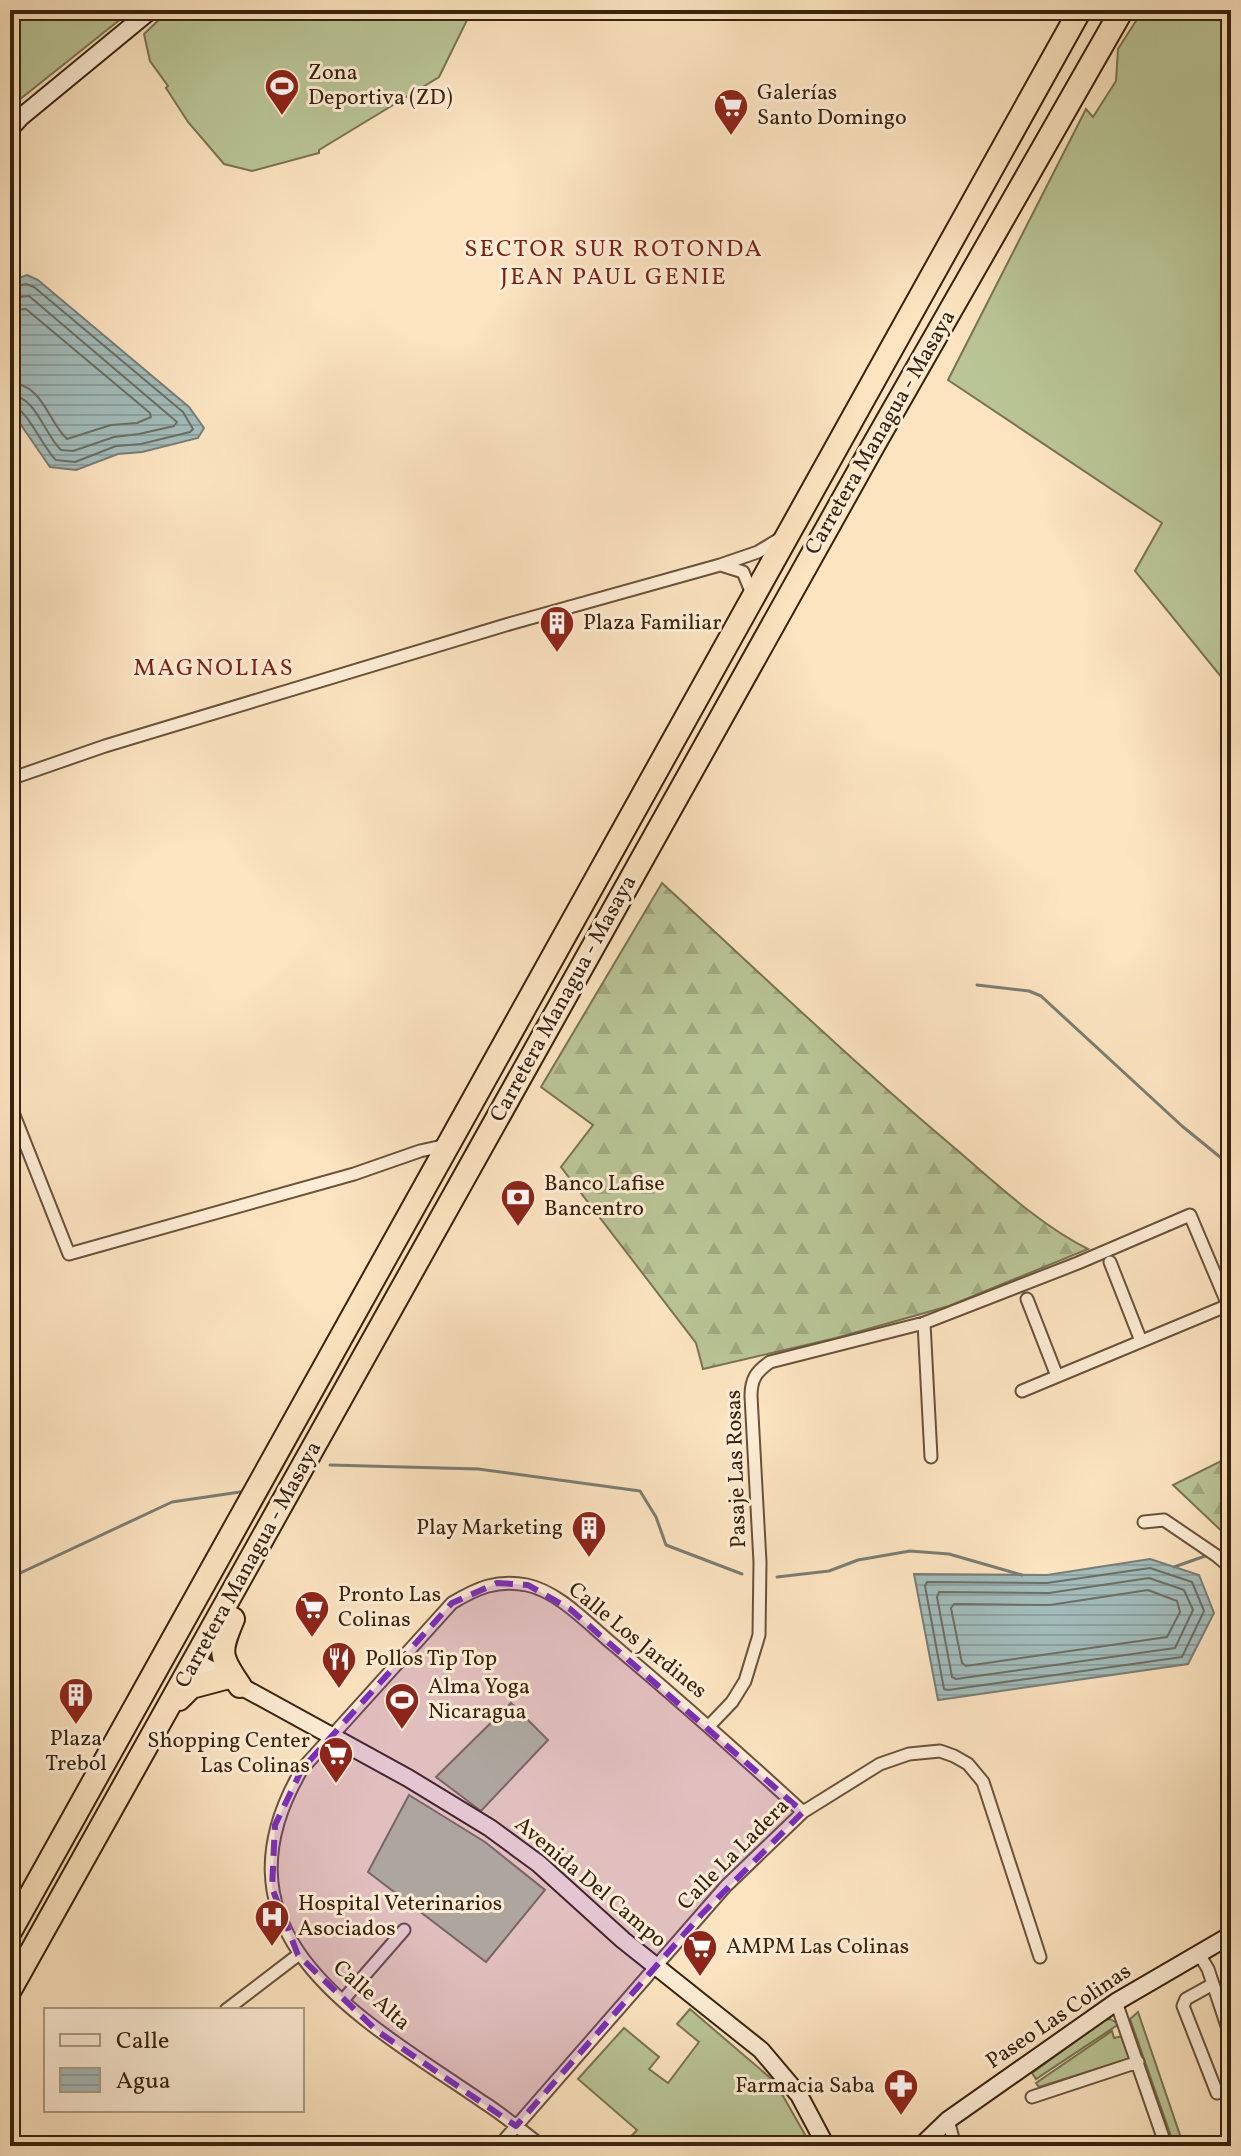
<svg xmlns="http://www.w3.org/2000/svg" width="1241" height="2156" font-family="Vollkorn,serif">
<defs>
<pattern id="forest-firs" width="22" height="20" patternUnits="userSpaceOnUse" patternTransform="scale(2)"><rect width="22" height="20" fill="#b9c596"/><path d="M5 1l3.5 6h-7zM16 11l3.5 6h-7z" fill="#a0a980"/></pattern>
<pattern id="water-rules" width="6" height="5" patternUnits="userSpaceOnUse" patternTransform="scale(2)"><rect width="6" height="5" fill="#a2bcbb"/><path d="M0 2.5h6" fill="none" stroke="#8ca1a0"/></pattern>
</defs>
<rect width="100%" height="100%" fill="#fce4c0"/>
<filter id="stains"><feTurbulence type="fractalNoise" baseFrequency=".0025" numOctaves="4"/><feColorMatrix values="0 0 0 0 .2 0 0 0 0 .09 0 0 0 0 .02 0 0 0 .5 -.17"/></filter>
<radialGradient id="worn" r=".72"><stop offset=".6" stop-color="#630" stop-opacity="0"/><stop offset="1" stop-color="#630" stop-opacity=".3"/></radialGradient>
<path fill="#b9c596" stroke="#787452" stroke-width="2" d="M10,10H132L14,104L10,97Z
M169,10H469L470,14L439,77L319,150V153L252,171L224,164L188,122L166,88L168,86L150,61L144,34Z
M1143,10H1231V689L1135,571L1162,523L948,380L1086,109L1093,117L1116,81L1118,49Z
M511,1703L548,1740L481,1811L436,1777Z
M409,1795L485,1842L545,1890L486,1962L368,1872Z
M690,2009L775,2082L808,2140L798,2146H622L637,2130L578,2079L624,2028L659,2057L649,2069L668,2083L699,2042L677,2024Z
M1138,2012L1180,2135L1188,2140C1199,2136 1207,2138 1216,2146L1199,2141L1180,2146L1172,2139L1130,2019Z
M1110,2019L1119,2024L1036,2079L1032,2073L1105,2020Z
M1112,2031L1114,2038L1123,2036L1131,2058L1039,2087L1036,2083Z"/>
<path fill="url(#forest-firs)" stroke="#787452" stroke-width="2" d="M662,883C760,973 856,1065 957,1150C998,1185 1040,1225 1088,1249L949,1306L836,1338L703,1369L696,1343L561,1167L593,1125L541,1087Z
M1231,1456V1540L1173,1485Z"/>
<path fill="url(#water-rules)" stroke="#787e75" stroke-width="2" d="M27,275L38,280L189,407L204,428L198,438L142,452L118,454L76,470L50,467L10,409V281Z
M1150,1559L1199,1575L1214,1613L1188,1664L938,1700L914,1574L1047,1575Z"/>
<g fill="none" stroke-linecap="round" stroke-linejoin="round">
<path stroke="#6d6f64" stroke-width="2" d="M10,288L26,284L34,287L183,412L193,429L190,432L141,444L116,446L75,462L56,460C42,447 27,407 10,405
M10,298L29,296L177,422L174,426L139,434L114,437L73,451L61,450C44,434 36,396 10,395
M10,310L26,309L150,413L151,417L137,423L111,425L67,439C47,420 43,384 10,383
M1150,1568L1192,1582L1204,1611L1182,1657L948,1690L944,1689L925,1586L927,1582L1047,1583Z
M1149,1578L1184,1590L1193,1610L1175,1648L956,1679L952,1677L937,1597L939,1592L1049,1593Z
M1148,1590L1177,1601L1180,1612L1167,1637L966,1666L962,1663L951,1608L954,1604L1050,1605Z"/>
<path stroke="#787e75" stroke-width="3" d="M977,985L1029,991L1041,996L1182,1126L1231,1166
M330,1465L478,1469L640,1491L656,1517L666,1545L742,1574
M1215,1552L1231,1547
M1174,1567L1208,1555
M777,1577L829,1571L858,1560L910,1551L949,1554L1022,1575
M10,1584L16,1575L172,1502L240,1492"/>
<g stroke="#69523a" stroke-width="15">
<path id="street" d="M721,565L743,572L753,596
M10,779L105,746L509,624L720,565L758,552L781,538
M10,1105L69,1254L354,1174L420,1151L447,1145
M1110,1262L1141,1341
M1027,1299L1057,1376
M924,1323L931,1457
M1022,1391L1231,1304
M1144,1522L1164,1520L1217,1556L1231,1568
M709,1726L732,1702L745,1681L759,1635L760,1562L751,1396C751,1379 756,1372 770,1362L924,1323L1078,1263L1190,1215L1228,1305
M1199,1954L1208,1969L1231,2038
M1213,1984L1186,1999L1183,2006L1217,2093L1231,2090
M343,2000L404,1930
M1116,2002L1166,2146
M226,2010L298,1955
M1032,2097L1138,2062
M948,2120L955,2146
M499,2146L726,1886L803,1812L880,1764L909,1754L940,1751L954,1756L968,1764L983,1782L1040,1957
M542,2146C522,2131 504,2115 483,2102C364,2020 203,1938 302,1769L452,1603C477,1588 497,1579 527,1585C560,1592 590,1626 616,1647C680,1701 742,1756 803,1812"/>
</g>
<g stroke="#38220d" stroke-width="20">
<path id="secondary" d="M10,129L21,117L151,10
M195,1661L408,1778L490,1828L539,1864L623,1940L761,2050L799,2095L826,2146
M921,2146L948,2120L1116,2002L1231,1935"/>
</g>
<g stroke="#38220d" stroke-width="26">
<path id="highway" d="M233,1619C219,1652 219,1656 240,1686
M179,1699L191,1687L225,1678
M10,1932L1080,10
M10,1990L873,446L1122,10"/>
</g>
<use href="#street" stroke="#fdedd6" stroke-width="11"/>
<use href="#secondary" stroke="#fdedd6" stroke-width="16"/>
<use href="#highway" stroke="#fce4c0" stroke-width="22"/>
</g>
<path fill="#7b2cbf" fill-opacity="0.2" stroke="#7b2cbf" stroke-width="6" stroke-dasharray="16 10" stroke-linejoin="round" d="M497,1583L528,1585L570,1609L803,1812L701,1915L516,2126L377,2031L298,1955L272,1888L275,1825L302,1769L452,1603Z"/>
<defs>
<g id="stadium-pin" transform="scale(1.8)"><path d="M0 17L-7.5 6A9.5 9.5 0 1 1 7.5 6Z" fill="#8f2418" stroke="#fdedd6"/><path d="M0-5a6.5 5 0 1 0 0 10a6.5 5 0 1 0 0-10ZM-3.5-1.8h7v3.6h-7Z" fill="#fff"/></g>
<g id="supermarket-pin" transform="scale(1.8)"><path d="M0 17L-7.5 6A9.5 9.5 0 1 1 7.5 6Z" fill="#8f2418" stroke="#fdedd6"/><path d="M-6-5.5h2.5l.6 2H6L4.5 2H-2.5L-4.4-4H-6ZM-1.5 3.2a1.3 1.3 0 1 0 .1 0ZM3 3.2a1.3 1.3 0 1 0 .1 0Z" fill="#fff"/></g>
<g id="building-pin" transform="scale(1.8)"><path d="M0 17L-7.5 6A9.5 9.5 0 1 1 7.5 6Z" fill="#8f2418" stroke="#fdedd6"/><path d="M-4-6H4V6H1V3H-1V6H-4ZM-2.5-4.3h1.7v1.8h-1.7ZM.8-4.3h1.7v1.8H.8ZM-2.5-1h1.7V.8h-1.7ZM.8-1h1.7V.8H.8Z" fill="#fff"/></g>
<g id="bank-pin" transform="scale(1.8)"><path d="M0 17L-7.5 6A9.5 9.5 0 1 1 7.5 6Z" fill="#8f2418" stroke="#fdedd6"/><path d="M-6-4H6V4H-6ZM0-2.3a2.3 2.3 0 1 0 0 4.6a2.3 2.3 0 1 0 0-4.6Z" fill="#fff"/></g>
<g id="restaurant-pin" transform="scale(1.8)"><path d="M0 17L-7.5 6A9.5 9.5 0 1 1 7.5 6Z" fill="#8f2418" stroke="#fdedd6"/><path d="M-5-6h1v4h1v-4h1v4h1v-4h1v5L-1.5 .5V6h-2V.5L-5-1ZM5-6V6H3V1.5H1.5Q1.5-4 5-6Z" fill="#fff"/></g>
<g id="hospital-pin" transform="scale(1.8)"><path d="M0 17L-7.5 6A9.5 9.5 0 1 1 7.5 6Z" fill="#8f2418" stroke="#fdedd6"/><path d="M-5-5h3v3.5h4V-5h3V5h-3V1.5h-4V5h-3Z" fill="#fff"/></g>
<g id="pharmacy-pin" transform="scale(1.8)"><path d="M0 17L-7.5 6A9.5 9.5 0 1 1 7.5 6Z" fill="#8f2418" stroke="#fdedd6"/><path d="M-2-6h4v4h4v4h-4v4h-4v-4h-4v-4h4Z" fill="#fff"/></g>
</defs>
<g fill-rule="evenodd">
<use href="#stadium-pin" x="282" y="86"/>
<use href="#supermarket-pin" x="731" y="106"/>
<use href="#building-pin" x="557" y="623"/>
<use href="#bank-pin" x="518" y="1197"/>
<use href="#building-pin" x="589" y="1528"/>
<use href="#supermarket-pin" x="312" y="1608"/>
<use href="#restaurant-pin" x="339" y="1659"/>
<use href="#building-pin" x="76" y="1695"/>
<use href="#stadium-pin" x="402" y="1700"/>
<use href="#supermarket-pin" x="336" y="1754"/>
<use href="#hospital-pin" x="272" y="1917"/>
<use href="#supermarket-pin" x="700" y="1947"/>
<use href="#pharmacy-pin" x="901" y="2086"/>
</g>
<g text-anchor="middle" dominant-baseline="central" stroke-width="6" stroke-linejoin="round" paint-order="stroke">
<g font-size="22" fill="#38220d" stroke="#fdedd6" text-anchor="start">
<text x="308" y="73">Zona<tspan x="308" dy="25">Deportiva (ZD)</tspan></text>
<text x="757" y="93">Galerías<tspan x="757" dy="25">Santo Domingo</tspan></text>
<text x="583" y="623">Plaza Familiar</text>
<text x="544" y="1184">Banco Lafise<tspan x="544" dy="25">Bancentro</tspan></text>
<text x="563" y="1528" text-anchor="end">Play Marketing</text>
<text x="338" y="1595">Pronto Las<tspan x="338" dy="25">Colinas</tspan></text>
<text x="365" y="1659">Pollos Tip Top</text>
<text x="428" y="1687">Alma Yoga<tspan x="428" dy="25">Nicaragua</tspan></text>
<text x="76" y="1739" text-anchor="middle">Plaza<tspan x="76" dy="25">Trebol</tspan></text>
<text x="310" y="1741" text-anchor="end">Shopping Center<tspan x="310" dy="25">Las Colinas</tspan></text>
<text x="298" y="1904">Hospital Veterinarios<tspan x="298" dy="25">Asociados</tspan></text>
<text x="726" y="1947">AMPM Las Colinas</text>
<text x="875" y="2086" text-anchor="end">Farmacia Saba</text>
</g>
<g font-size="22" fill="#38220d" stroke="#fdedd6">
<text transform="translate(881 433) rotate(-60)">Carretera Managua - Masaya</text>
<text transform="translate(564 999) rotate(-61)">Carretera Managua - Masaya</text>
<text transform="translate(737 1469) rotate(-92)">Pasaje Las Rosas</text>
<text transform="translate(249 1565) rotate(-61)">Carretera Managua - Masaya</text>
<text transform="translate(637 1641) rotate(39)">Calle Los Jardines</text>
<text transform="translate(734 1855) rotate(-45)">Calle La Ladera</text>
<text transform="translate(590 1883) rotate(40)">Avenida Del Campo</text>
<text transform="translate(371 1996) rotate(41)">Calle Alta</text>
<text transform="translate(1059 2017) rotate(-34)">Paseo Las Colinas</text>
</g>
<g font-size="24" letter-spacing="2" fill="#7a1f14" stroke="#fdedd6">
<text x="614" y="250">SECTOR SUR ROTONDA<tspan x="614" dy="28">JEAN PAUL GENIE</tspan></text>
<text x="214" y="669">MAGNOLIAS</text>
</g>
</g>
<rect width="1241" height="2156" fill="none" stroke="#fce4c0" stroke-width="40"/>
<rect x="12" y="12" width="1217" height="2132" fill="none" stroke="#38220d" stroke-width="4"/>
<rect x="20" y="20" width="1201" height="2116" fill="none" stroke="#38220d" stroke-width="2"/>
<rect x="44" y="2008" width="260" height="104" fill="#fdedd6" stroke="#ae9c86" stroke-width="2"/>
<rect x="60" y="2034" width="40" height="12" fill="#fdedd6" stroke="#ae9c86" stroke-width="2"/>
<text x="116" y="2048" font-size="24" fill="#38220d">Calle</text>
<rect x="60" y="2068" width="40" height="24" fill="url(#water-rules)" stroke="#ae9c86" stroke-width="2"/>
<text x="116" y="2088" font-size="24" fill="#38220d">Agua</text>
<rect width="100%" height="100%" filter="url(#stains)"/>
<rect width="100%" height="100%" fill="url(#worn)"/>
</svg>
